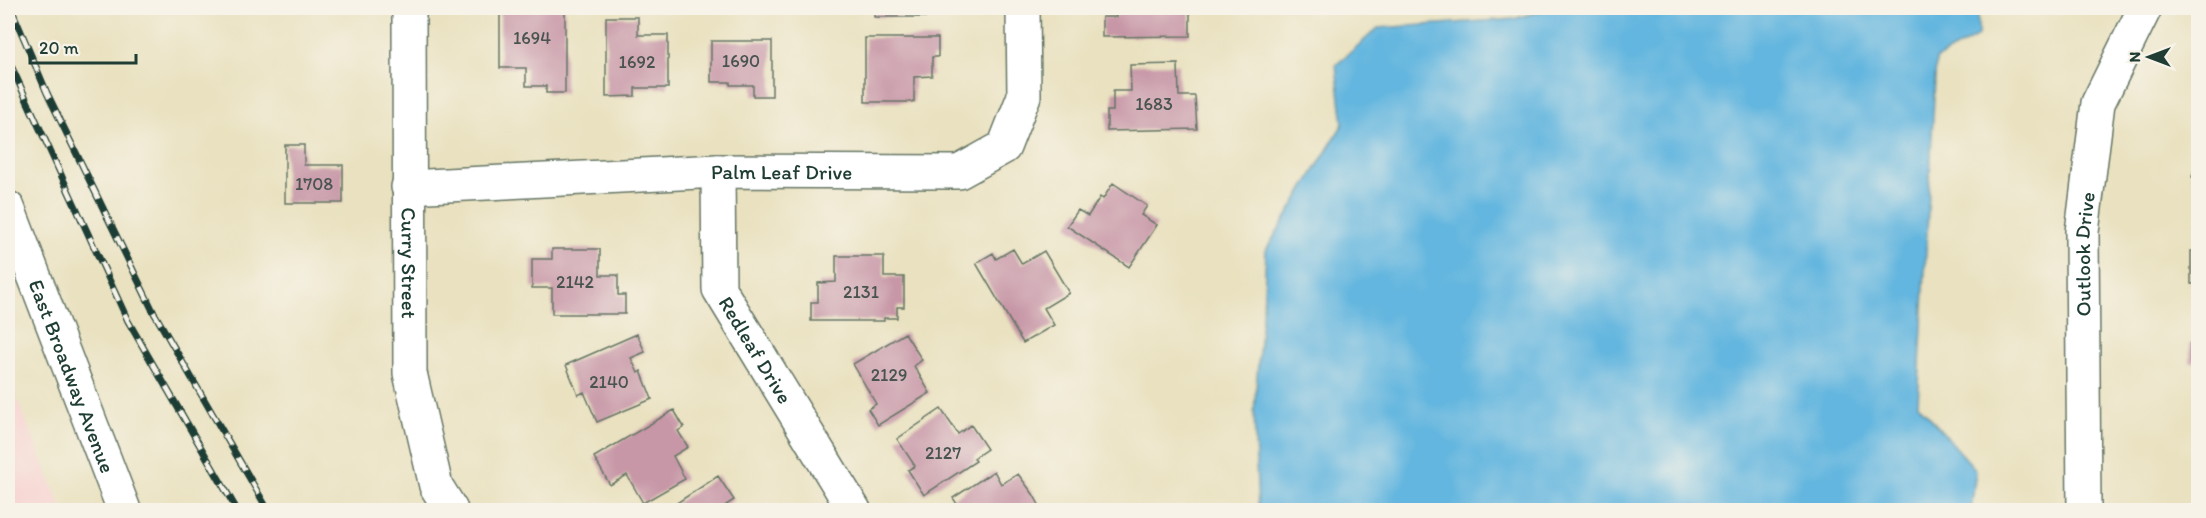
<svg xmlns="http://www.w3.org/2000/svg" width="2206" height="518" font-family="Itim,sans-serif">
<rect width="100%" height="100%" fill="#f7f3e8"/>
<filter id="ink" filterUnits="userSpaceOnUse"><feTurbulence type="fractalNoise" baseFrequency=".0167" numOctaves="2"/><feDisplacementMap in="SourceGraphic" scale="12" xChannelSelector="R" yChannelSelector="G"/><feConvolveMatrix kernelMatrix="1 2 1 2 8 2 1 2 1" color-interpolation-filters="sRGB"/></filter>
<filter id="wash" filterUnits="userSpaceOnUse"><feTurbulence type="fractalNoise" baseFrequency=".008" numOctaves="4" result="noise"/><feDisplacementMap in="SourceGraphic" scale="24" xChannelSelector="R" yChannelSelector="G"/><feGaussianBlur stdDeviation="1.35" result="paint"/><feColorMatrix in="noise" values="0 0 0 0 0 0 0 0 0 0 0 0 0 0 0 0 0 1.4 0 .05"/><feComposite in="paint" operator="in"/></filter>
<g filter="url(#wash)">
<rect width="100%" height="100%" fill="#e9e1bf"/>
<path fill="#f7d0ce" d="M8,376L62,510H8Z"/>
<path fill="#63b6df" stroke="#417a8a" stroke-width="1.5" d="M1551,8H1978V36L1936,59L1918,404L1976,470L1971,510H1258L1254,412L1264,294L1266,250L1343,124L1336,65L1378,28L1514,19Z"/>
<g id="blocks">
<path fill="#c797a7" d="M500,8H565V93H546V86H526V68H500Z
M874,8H926V17H874Z
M1116,8H1190V36L1102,37V17H1116Z
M606,17H638V35H668V88H635V96L606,97Z
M865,38H938V57H932V76L914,77V102H865Z
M711,41H772V96H753V85H730V82H711Z
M1178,64L1179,96H1195L1197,129L1107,131V111H1113V91H1131L1130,65Z
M285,145H304V165H343V203H285Z
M2198,154V179L2192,177Z
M1113,183L1147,206L1141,215L1157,225L1129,267L1067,226L1078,210L1088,216L1100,197L1103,199Z
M552,249H600V275H618V295H625V314H552V288H532V259H552Z
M1013,249L1022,264L1044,251L1069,293L1044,308L1054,325L1023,343L976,263L993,253L996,259Z
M2191,251H2198V284H2191Z
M836,256H884V277H904V307H897V318H884V321H811V302H818V283L836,282Z
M905,333L922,360L914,366L930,393L878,425L868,409L876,404L853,364Z
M637,334L645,352L631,358L638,373L641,371L652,399L597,422L584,392L578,395L566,365Z
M2190,343H2198V363H2190Z
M941,409L958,434L971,425L987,449L974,458L976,461L924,495L908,470L915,466L897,439Z
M674,410L684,427L678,431L688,447L673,456L685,479L643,503L627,475L610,485L594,457Z
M994,471L1001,484L1018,474L1033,494L1042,510H961L953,498Z
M718,476L734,500L726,505L729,510H666Z"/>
</g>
</g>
<g filter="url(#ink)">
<use href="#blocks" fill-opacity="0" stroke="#667665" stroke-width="1.5"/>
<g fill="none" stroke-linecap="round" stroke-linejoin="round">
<g stroke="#667665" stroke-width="36">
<g id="street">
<path id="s1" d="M409,8L410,373L436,486L451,510"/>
<path id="s2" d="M718,171L719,289L854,510"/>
<path id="s3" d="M408,187L718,171L959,172L1004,147L1024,96L1023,8"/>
</g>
</g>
<g stroke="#667665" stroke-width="36">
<g id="secondary">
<path id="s4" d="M8,208L124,510"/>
<path id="s5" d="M2084,510L2082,232L2098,103L2145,8"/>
</g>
</g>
<use href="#street" stroke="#fff" stroke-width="33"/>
<use href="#secondary" stroke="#fff" stroke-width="33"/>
<g stroke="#1f3d34" stroke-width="7">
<path id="rail" d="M11,8L47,93L153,311L268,510
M8,59L128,321L237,510"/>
</g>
<use href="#rail" stroke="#f7f3e8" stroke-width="4.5" stroke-dasharray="14" stroke-linecap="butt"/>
</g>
</g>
<g text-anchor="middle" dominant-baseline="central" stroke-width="6" stroke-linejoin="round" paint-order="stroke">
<g font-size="18" fill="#495451">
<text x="532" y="38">1694</text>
<text x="741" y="61">1690</text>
<text x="637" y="62">1692</text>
<text x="1154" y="104">1683</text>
<text x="314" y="184">1708</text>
<text x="575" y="282">2142</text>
<text x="861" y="292">2131</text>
<text x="889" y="375">2129</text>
<text x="609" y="382">2140</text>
<text x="943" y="453">2127</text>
</g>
<g font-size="21" fill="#1f3d34" stroke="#f7f3e8">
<text stroke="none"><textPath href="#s3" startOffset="374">Palm Leaf Drive</textPath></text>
<text stroke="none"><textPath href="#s5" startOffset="256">Outlook Drive</textPath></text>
<text stroke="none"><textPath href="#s1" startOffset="255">Curry Street</textPath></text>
<text stroke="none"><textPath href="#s2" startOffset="189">Redleaf Drive</textPath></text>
<text stroke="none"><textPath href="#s4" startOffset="180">East Broadway Avenue</textPath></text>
</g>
</g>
<rect width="2206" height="518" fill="none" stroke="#f7f3e8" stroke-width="30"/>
<g transform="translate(2149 57) rotate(270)" stroke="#f7f3e8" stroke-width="4.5" paint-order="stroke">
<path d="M0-4.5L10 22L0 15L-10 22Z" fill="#1f3d34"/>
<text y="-9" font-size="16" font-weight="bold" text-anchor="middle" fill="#1f3d34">N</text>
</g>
<path d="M30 54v9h106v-9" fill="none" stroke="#1f3d34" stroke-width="3"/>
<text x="39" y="54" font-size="18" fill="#1f3d34" stroke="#f7f3e8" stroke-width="4.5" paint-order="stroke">20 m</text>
</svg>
